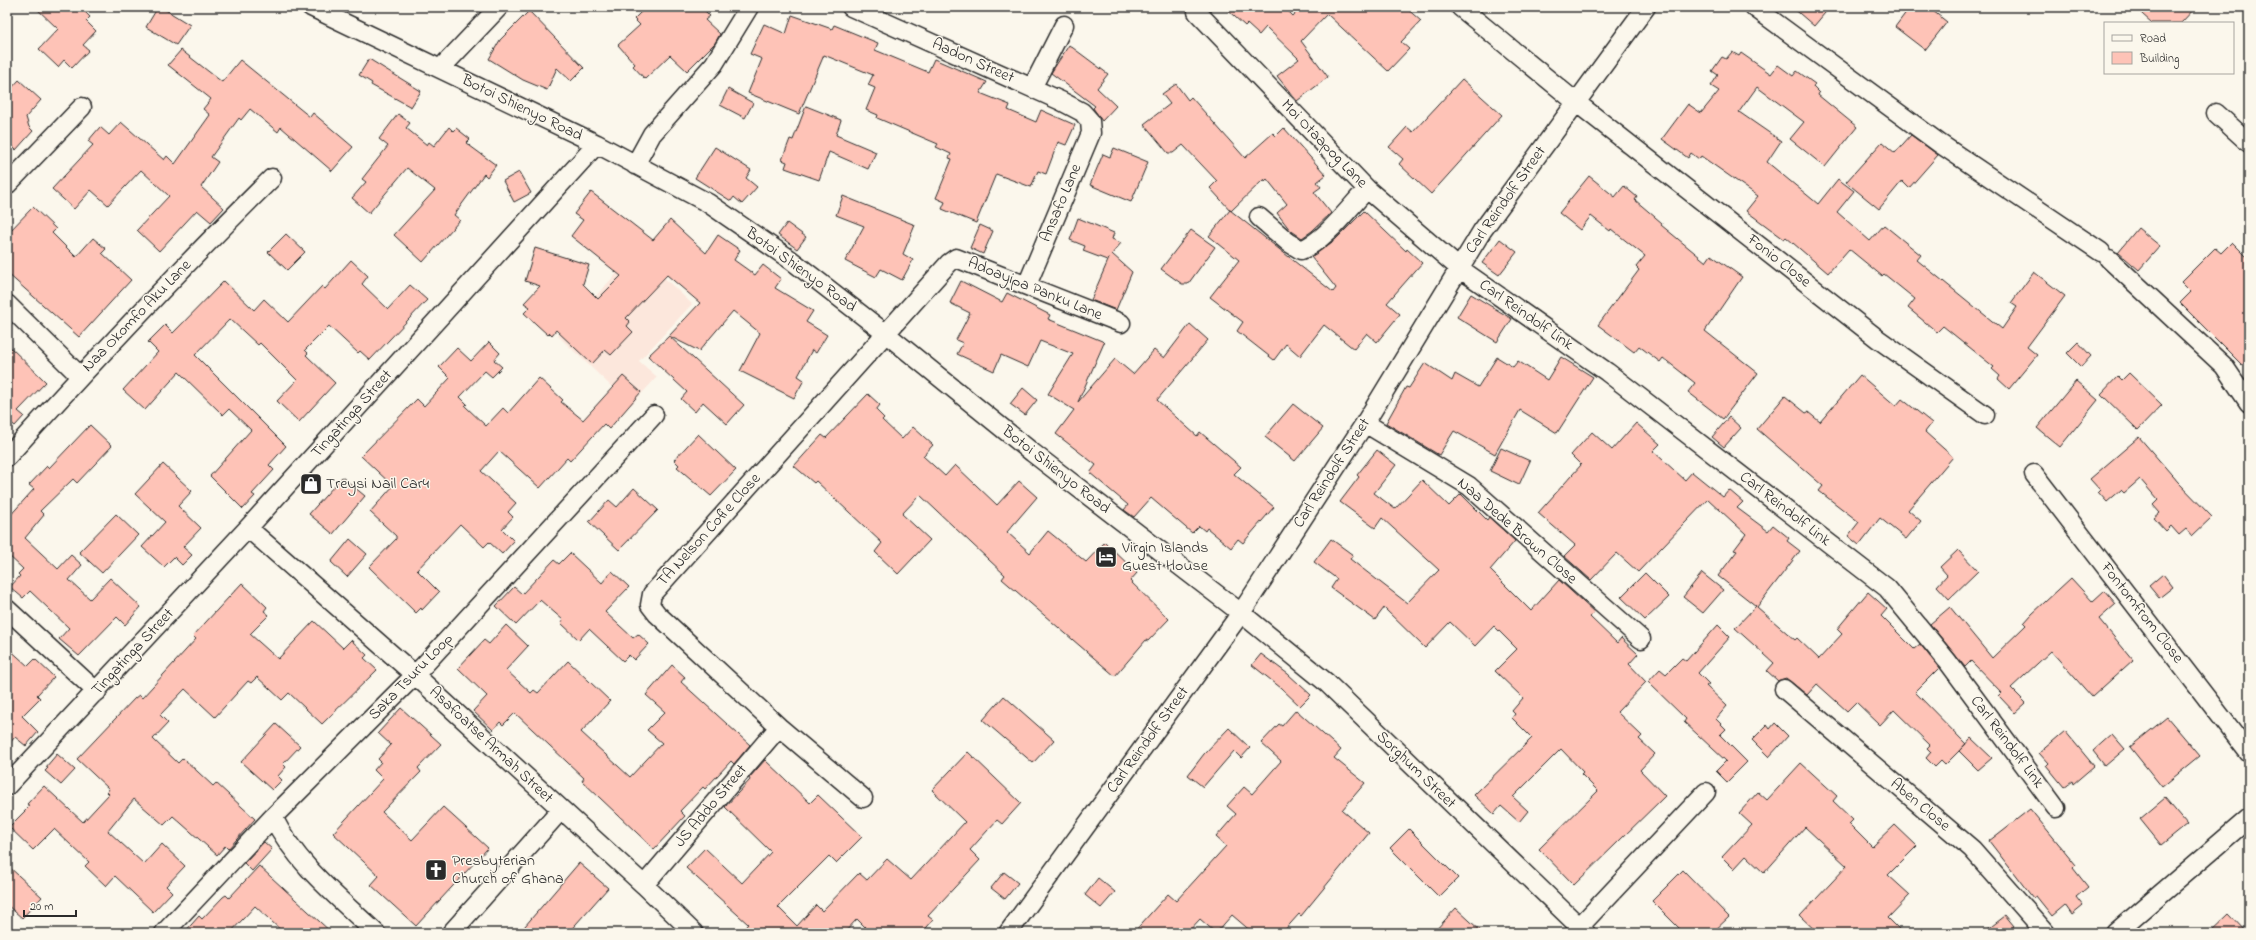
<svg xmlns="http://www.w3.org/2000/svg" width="2256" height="940" font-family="'Indie Flower',sans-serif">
<rect width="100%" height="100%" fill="#fbf7ec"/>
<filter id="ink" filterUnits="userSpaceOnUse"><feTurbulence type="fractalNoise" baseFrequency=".025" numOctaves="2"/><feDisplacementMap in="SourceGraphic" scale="8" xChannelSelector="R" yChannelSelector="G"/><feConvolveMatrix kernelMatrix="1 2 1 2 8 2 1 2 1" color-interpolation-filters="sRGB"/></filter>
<g filter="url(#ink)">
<path fill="#fce7dc" d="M637,252L692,304L639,361L657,377L631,405L558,336Z"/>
<path fill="#fec3b7" stroke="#2b2b2b" d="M35,7H80L90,17L86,21L96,31L83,45L89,50L72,68L64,60L58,67L39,49L58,29Z
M158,7H161L190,25L176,45L146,27Z
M646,7H701L710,16L705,20L720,34L715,43L687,71L670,55L645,79L633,66L635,64L618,45L640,25L634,19Z
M1224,7H1284L1293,16L1301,7H1405L1421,21L1401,42L1409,49L1388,71L1327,14L1301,41L1328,77L1297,101L1277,76L1299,59L1266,27L1259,35L1247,24L1245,26Z
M1792,7H1830L1814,26Z
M1910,7H1928L1947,22L1925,50L1895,27Z
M2149,7H2196L2181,23H2152L2142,14Z
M529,11L584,68L571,81L557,68L547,90L523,80L489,59L500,40Z
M792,15L832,29L834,25L878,43L875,50L928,72L934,59L987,82L980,93L1010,105L1008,110L1036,122L1041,110L1075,125L1066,145L1058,142L1046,174L1038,171L1031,187L996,174L976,223L942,209L945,202L936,198L952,159L949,158L951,154L936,147L938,144L877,118L878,115L866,110L875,88L868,85L873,75L824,55L799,114L748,93L762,59L750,54L764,24L786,34Z
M1069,45L1108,74L1097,88L1116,106L1102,121L1093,108L1095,106L1051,73Z
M181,50L222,82L240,60L310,117L313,113L353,147L332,171L281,127L278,132L250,109L241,120L239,118L211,157L218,162L201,187L224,208L211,222L197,210L159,251L137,230L169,196L141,170L108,205L91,190L74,209L52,189L93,145L88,141L100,127L109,135L121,122L164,160L167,156L175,164L210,115L203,109L211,99L168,65Z
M1732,52L1739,56L1741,53L1771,74L1778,65L1793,76L1797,71L1815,84L1813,87L1819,93L1818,95L1857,127L1825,167L1790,139L1804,122L1757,87L1739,112L1781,141L1767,162L1818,204L1838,179L1854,191L1837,212L1870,241L1884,225L1921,255L1917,260L2002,329L2017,307L2011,303L2034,272L2065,296L2027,347L2037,355L2009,389L1998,379L2000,376L1992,369L1994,367L1943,326L1937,332L1908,308L1915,299L1884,274L1882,276L1849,249L1828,273L1786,237L1784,239L1746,211L1758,196L1701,156L1699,159L1691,153L1688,158L1662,139L1688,104L1701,113L1719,91L1711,86L1718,75L1712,71L1722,57L1726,59Z
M369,59L421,91L411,107L371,85L372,83L359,75Z
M1462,79L1502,115L1431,194L1399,164L1403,159L1389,147L1407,127L1413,132Z
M19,80L41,100L26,117L29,127L33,131L16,150L7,142V93Z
M1176,84L1188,100L1191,97L1245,158L1273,133L1276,136L1284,128L1326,175L1317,182L1321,187L1314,192L1331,213L1312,231L1302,238L1290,230L1277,213L1287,204L1267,179L1265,181L1264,179L1231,211L1210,188L1217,181L1183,145L1173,153H1168L1144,124L1170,104L1162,94Z
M728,89L753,103L745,118L720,105Z
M806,106L841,120L836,135L876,152L868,169L829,152L819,180L785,168L787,162L782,160L790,139L793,140Z
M398,114L410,123L406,128L427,145L429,142L434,146L449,127L453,131L456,128L470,139L466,143L496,165L487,177L484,174L454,215L460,220L423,262L394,235L435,190L407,168L369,213L352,198L366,182L362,179L388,146L379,139Z
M1911,135L1938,155L1909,188L1902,181L1879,209L1846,182L1882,142L1895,153Z
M715,147L751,170L746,178L757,187L742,204L734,197L731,201L695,178Z
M1114,148L1148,162L1131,202L1090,185L1103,154L1110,157Z
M519,172L531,193L514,202L503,181Z
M1589,176L1615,197L1624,186L1637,197L1635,200L1662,223L1661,225L1706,262L1711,255L1742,277L1705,331L1758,373L1723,419L1688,392L1695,383L1663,358L1660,362L1639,346L1634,352L1598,325L1639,270L1636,267L1645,256L1611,229L1610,231L1591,216L1580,230L1559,213Z
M591,192L653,240L670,220L706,253L718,235L740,250L734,260L755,275L763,265L781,279L775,288L813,311L806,322L827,335L816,353L812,350L798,376L804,380L794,398L740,371L760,333L733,311L699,351L669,336L700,303L667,275L626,318L630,322L627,326L633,332L611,355L605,350L592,364L556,330L552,335L550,333L548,335L524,313L530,307L524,303L540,286L525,281L535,248L589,265L583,284L598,299L621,276L571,236L583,220L574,214Z
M843,196L915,225L903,254L913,260L902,280L881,269L876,277L845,261L864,226L836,215Z
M33,207L56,229L52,233L76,257L93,238L106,249L102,253L131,280L79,337L7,273V234Z
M1230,210L1333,292L1336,288L1311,257L1335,240L1364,211L1406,251L1407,249L1422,263L1387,303L1400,314L1377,342L1367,333L1354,349L1324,325L1300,356L1286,344L1274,360L1237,331L1243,322L1210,297L1239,260L1209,236Z
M1078,218L1114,233L1112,239L1121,243L1112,254L1132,272L1116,310L1091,300L1110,256L1107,260L1083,251L1085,246L1070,240Z
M787,223L806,237L797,249L778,235Z
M980,225L993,231L983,254L970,248Z
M2138,228L2160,246L2139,270L2118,252Z
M1191,230L1215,247L1188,284H1182L1161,269Z
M286,234L305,252L287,270L268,252Z
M1500,239L1517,252L1499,275L1482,263Z
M2232,242L2249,259V359L2242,365L2180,303L2191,292L2181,282L2215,248L2221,253Z
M351,260L368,276L362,284L388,309L410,285L427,300L370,360L360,351L358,353L329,326L305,350L308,353L306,355L335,383L299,422L277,401L297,380L260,343L258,345L230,319L195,355L286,446L269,465L274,470L252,494L255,496L243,509L210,476L251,430L229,409L223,415L179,372L145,410L123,390L158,352L148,342L165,325L173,333L224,281L254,310L264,299L288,322L322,286L325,289Z
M961,281L1002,302L1007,293L1050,315L1048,319L1102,341L1104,343L1078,402L1115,359L1133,374L1154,350L1164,358L1190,324L1208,340L1157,400L1197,436L1200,432L1241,467L1234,474L1274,507L1243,543L1238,539L1231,548L1207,528L1205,531L1199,526L1192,533L1151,498L1134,517L1124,510L1128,505L1090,473L1096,465L1056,434L1074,410L1048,394L1073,354L1040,341L1028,367L1001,355L994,371L957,354L963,343L956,340L970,313L950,303Z
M1471,294L1512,319L1497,342L1457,317Z
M669,336L744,405L727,424L703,402L695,412L681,399L687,392L648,356Z
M489,342L500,353L494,360L502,367L492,377L485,371L460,397L467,404L465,406L486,426L503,408L508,413L539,378L563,400L561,402L583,420L623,376L641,392L609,429L604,424L570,461L567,458L540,488L499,451L481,471L516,503L508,512L513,517L502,529L514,541L502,554L489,542L484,547L460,524L417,570L439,592L422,610L421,608L416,613L369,567L396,539V536L370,512L393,486L361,456L417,399L424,406L450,378L439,367L457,348L471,361Z
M2078,342L2091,356L2081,367L2067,353Z
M7,344L46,382L18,411L24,416L15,426L9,421L7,422Z
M1497,357L1513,367L1518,361L1547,380L1561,357L1593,377L1557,433L1520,410L1495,454L1454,431L1439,455L1386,423L1406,387L1409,388L1425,363L1452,381L1455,374L1478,387Z
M2129,373L2162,405L2138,430L2101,394L2118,376L2122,380Z
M1860,375L1896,406L1902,399L1932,423L1925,432L1953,457L1908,510L1921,521L1906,539L1880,518L1859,545L1848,536L1859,522L1819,491L1823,486L1757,429L1785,396L1806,413L1808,412L1820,422Z
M2076,381L2098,400L2060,447L2037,428Z
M1023,388L1037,400L1025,415L1010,404Z
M868,394L880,405L876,410L884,418L882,420L902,439L913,427L933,445L923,456L945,476L955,465L997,505L1019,481L1037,497L1007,532L1030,553L1048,531L1086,562L1105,542L1137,573L1130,581L1169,619L1148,641L1146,640L1115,676L1002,579L1005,575L920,495L902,514L930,540L898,574L875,552L882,543L816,481L814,483L794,466L822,435L826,438Z
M1293,404L1323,428L1295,461L1265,437Z
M1729,417L1741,428L1724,447L1712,437Z
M1636,423L1660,444L1653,451L1685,480L1692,472L1723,497L1729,490L1743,502L1737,508L1768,531L1773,525L1789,538L1787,541L1800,551L1757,607L1795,640L1797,638L1819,659L1842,634L1837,629L1868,592L1887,609L1881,616L1914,649L1920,644L1939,668L1915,692L1966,744L1945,765L1941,761L1935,767L1926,758L1931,752L1927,748L1930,745L1894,710L1880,725L1856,702L1847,711L1817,684L1807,695L1786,678L1778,681L1767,671L1774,663L1735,628L1756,606L1718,576L1737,551L1734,550L1746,534L1708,499L1638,572L1617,553L1591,580L1564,556L1575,545L1538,513L1581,465L1571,455L1592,432L1612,450Z
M90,425L112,446L77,483L73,479L40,511L44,515L25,538L58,569L71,555L82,565L69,580L90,599L110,578L141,607L125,625L117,617L79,656L59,639L69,628L30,591L23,598L10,587L20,576L18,574L23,569L7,554V519L34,489L29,485L47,466L49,468Z
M698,434L736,470L711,496L677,467L679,465L674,460Z
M2139,437L2178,482L2212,517L2192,536L2186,529L2179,535L2171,526L2166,531L2154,518L2160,513L2153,505L2158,500L2140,479L2124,493L2121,490L2107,502L2098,492L2100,490L2090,479Z
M1501,448L1530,461L1519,485L1490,471Z
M1377,450L1396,465L1374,493L1395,509L1422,480L1449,506L1461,494L1487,520L1489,517L1515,541L1490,570L1531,611L1559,580L1594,612L1590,617L1617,643L1621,638L1638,654L1629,664L1646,682L1617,712L1642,736L1639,739L1655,754L1640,770L1665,796L1574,885L1539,849L1598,791L1581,774L1583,772L1561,749L1513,797L1528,811L1519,822L1501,806L1494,814L1474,795L1532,738L1512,718L1515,714L1512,711L1523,698L1495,671L1517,649L1494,626L1475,646L1450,622L1425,648L1384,608L1375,620L1331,588L1337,579L1314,562L1331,539L1353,555L1350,559L1407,603L1439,570L1382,518L1375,528L1340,502L1359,477L1357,475Z
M163,464L192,491L178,506L201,528L183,547L192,555L182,565L174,557L164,567L142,547L165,522L135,494Z
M342,477L365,496L333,534L309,514Z
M634,488L658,510L619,550L589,522L609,500L617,507Z
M116,514L138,535L102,573L79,552Z
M350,539L367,554L347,577L331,562Z
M1958,550L1978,571L1949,599L1937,586L1947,575L1940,567Z
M570,553L602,583L612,571L629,587L605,612L633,638L638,634L649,644L634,660L629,655L623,661L589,629L579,640L561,623L563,620L540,600L516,625L496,606L514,587L522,594L554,560L559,564Z
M1645,573L1669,597L1645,620L1621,597Z
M1702,573L1723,590L1703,613L1683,597Z
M2163,574L2173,587L2159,598L2149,586Z
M2071,578L2093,602L2105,591L2116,604L2099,619L2133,660L2092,697L2051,651L2011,688L2026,703L2015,713L1999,696L2002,693L1971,661L1965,667L1930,624L1950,607L1992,658L2026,625L2024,623L2032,614Z
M242,583L267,607L264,611L269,615L250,634L278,659L314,621L343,648L351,640L367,655L364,658L377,670L322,724L289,693L282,700L257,677L251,683L248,681L215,717L185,689L160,715L168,723L153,739L178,763L183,758L213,786L216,783L255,819L228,849L225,846L217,855L173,816L164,825L134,799L108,831L144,864L162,844L185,866L166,886L172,892L153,912L115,876L106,886L85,866L89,862L54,829L33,850L9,827L30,806L27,804L44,786L83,822L109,794L107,792L109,789L77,759L135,698L139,695L142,698L196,639L193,636Z
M506,625L528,646L506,670L531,693L534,690L538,693L568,661L610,701L581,732L630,777L662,743L647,730L665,712L646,695L672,665L685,677L681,682L750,745L734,764L731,761L705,789L703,787L680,811L685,816L654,849L582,781L584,778L515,713L503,725L500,722L493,730L473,711L487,696L458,668L484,640L489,644Z
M1718,625L1730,637L1698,673L1709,684L1706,686L1727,706L1716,719L1726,729L1720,735L1747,762L1727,782L1716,771L1726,761L1684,722L1686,719L1648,682L1660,669L1666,674L1682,658L1686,661Z
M7,647L28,666L35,659L54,677L37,695L40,698L22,716L38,732L26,746L15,737L7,746Z
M1261,654L1288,674L1311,695L1300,706L1281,688L1252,665Z
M1004,696L1054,740L1033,763L983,720Z
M401,708L441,744L418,768L421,772L382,812L412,840L443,807L488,848L416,926L371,885L379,876L333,833L383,779L374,770L381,762L378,759L391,745L378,733Z
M1296,710L1341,750L1334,758L1365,783L1342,810L1369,833L1301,916L1299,914L1282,933H1253L1232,915L1216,933L1200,919L1187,933H1133L1168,894L1176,901L1226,846L1216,837L1236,814L1227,806L1244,787L1252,794L1281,761L1261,743L1279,724L1282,726Z
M2167,717L2200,756L2162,787L2130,747Z
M1775,723L1788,736L1769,757L1752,740L1767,725L1770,729Z
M276,724L300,746L283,764L286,767L278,776L282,780L272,790L241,762Z
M1229,728L1250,748L1241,758L1234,751L1203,787L1188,775L1204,754Z
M2065,731L2094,766L2073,784L2072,781L2064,787L2046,765L2048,763L2039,753Z
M2112,734L2125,749L2105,766L2093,751Z
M1971,738L1992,758L1978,770L1959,751Z
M968,752L1021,803L1002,824L997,820L970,850L980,860L928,916L933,920L922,933H871L857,919L844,933H740L748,924L686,868L705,848L742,883L771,852L725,807L750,780L749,778L765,760L810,803L818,795L862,837L836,863L829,856L778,907L797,926L816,905L822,911L859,873L867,880L887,859L911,880L965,822L932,790Z
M57,754L75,770L61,785L45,771L48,768L46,767Z
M1801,763L1837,796L1833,801L1853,820L1849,824L1872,847L1895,825L1917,846L1888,875L1910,895L1888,918L1903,933H1818L1800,916L1847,866L1805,827L1764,873L1746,856L1734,869L1722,857L1752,825L1739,813L1758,792L1767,800Z
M2165,798L2187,824L2161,845L2140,819Z
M2030,809L2076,865L2073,868L2088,887L2076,897L2083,906L2072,915L2065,905L2052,916L2036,896L2033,898L1989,841Z
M1409,829L1458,878L1439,897L1390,848Z
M264,842L272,849L252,871L244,863Z
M579,863L608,888L568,933H519Z
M7,865L42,897L22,918L7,905Z
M259,866L332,933H284L255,906L230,933H184L199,916L202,919L223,897L226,895L229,898Z
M1683,870L1729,917L1712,933H1684L1652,901Z
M1004,872L1018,883L1005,899L991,888Z
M1098,878L1115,892L1101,908L1085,895Z
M1456,908L1483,933H1433Z
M2229,914L2247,933H2209Z
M2005,916L2014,927L2006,933H1983Z"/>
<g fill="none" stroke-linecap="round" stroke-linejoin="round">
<g stroke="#2b2b2b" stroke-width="21">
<path id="street" d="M311,7L597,144L708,203L791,260L885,333L1033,453L1241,613L1327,683L1586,933
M851,7L1061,101L1082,112L1090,121L1091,133L1027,285
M1460,7L1577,103L1878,339L1985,415
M1754,7L1939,143L2101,252
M1197,12L1367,189L1459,268L1607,372L1887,588L1948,662L2056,808
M441,68L499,7
M1032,88L1064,25
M2216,113L2249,143
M635,165L652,134L714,64L749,7
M7,185L82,107
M1259,217L1288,242L1301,250C1325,241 1349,208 1367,189
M2109,259L2224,366L2249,403
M7,304L80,376
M1365,423L1469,486L1641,639
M7,457C93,362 180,269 272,178
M2034,474L2249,753
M248,528L415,675L644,885L694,933
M7,609L97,692
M1784,689L1972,849L2046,933
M7,786L248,528L597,144
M863,798L779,727L657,614L650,605L652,594L949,263L956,258L1121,323
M273,817C296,864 338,897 376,933
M644,885L779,727
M1580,926L1706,792
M164,933L273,817L415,675L654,415
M451,933L561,810
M1008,933L1241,613L1365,423L1482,231L1646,7
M2115,933L2249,818"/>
</g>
<use href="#street" stroke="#fbf7ec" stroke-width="18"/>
</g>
</g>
<defs>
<g id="shop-square" transform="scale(1.15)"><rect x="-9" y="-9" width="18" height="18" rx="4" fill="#2b2b2b" stroke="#fbf7ec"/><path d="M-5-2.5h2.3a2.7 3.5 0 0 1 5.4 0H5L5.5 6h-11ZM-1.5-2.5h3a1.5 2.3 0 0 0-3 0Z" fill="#fff"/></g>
<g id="hotel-square" transform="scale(1.15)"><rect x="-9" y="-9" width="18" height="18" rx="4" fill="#2b2b2b" stroke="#fbf7ec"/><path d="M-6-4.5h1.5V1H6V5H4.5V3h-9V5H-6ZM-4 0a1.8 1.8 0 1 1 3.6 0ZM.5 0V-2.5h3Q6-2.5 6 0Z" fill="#fff"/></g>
<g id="church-square" transform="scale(1.15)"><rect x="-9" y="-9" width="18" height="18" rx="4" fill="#2b2b2b" stroke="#fbf7ec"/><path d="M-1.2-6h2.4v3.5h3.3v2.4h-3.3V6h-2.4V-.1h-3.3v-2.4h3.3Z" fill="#fff"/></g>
</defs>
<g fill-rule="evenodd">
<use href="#shop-square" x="311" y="484"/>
<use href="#hotel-square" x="1106" y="557"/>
<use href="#church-square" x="436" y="870"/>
</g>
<g text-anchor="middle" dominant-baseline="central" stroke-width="3" stroke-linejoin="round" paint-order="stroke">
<g font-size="16" fill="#2b2b2b" stroke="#fbf7ec">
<text transform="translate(973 61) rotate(24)">Aadon Street</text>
<text transform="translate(522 108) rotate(26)">Botoi Shienyo Road</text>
<text transform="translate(1324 144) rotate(46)">Moi Otaapog Lane</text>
<text transform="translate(1506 200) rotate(-55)">Carl Reindolf Street</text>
<text transform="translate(1061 203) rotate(-67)">Ansafo Lane</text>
<text transform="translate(1779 261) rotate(38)">Fonio Close</text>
<text transform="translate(801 270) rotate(36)">Botoi Shienyo Road</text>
<text transform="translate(1035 289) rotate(22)">Adoayipa Panku Lane</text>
<text transform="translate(1526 315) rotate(35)">Carl Reindolf Link</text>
<text transform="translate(137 316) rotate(-46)">Naa Okomfo Aku Lane</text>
<text transform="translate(352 414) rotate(-48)">Tingatinga Street</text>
<text transform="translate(1056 470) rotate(38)">Botoi Shienyo Road</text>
<text transform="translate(1332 473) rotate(-57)">Carl Reindolf Street</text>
<text transform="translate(1785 509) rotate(38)">Carl Reindolf Link</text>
<text transform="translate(709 530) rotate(-48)">TA Nelson Cofie Close</text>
<text transform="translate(1517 531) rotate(41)">Naa Dede Brown Close</text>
<text transform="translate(2142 613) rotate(52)">Fontomfrom Close</text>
<text transform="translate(133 652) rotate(-47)">Tingatinga Street</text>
<text transform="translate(411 677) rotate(-46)">Saka Tsuru Loop</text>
<text transform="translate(1148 740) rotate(-54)">Carl Reindolf Street</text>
<text transform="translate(2007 742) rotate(53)">Carl Reindolf Link</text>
<text transform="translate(491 745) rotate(43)">Asafoatse Armah Street</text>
<text transform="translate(1416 770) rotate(44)">Sorghum Street</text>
<text transform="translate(1920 805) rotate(40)">Aben Close</text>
<text transform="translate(711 806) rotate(-50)">JS Addo Street</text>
</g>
<g font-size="16" fill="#2b2b2b" stroke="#fbf7ec" text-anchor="start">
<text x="326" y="484">Treysi Nail Car4</text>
<text x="1122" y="548">Virgin Islands<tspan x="1122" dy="18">Guest House</tspan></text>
<text x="452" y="861">Presbyterian<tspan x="452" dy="18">Church of Ghana</tspan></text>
</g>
</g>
<rect width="2256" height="940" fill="none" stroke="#fbf7ec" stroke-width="24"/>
<rect x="12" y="12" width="2232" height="916" fill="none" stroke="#2b2b2b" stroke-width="1.5" filter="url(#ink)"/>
<rect x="2104" y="22" width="130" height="52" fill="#fbf7ec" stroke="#a8a59f"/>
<rect x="2112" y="35" width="20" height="6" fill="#fbf7ec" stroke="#a8a59f"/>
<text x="2140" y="42" font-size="12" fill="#2b2b2b">Road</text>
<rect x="2112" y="52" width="20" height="12" fill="#fec3b7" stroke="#a8a59f"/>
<text x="2140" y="62" font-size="12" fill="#2b2b2b">Building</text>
<path d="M24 910v6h52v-6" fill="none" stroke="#2b2b2b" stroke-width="2"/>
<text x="30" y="910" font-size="12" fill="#2b2b2b" stroke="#fbf7ec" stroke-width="3" paint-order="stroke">20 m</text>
</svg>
